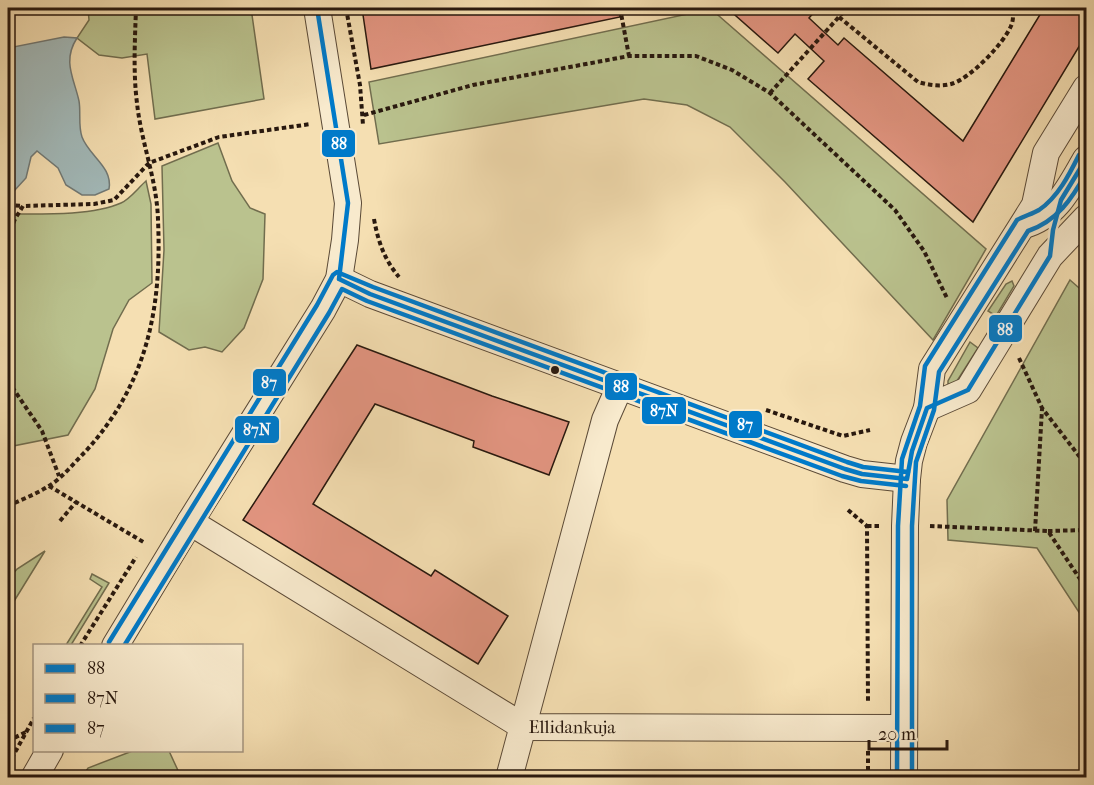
<svg xmlns="http://www.w3.org/2000/svg" width="1094" height="785" font-family="'IM FELL French Canon',serif">
<rect width="100%" height="100%" fill="#f5dfb2"/>
<filter id="stains"><feTurbulence type="fractalNoise" baseFrequency=".00333" numOctaves="4"/><feColorMatrix values="0 0 0 0 .2 0 0 0 0 .09 0 0 0 0 .02 0 0 0 .5 -.17"/></filter>
<radialGradient id="worn" r=".72"><stop offset=".6" stop-color="#630" stop-opacity="0"/><stop offset="1" stop-color="#630" stop-opacity=".3"/></radialGradient>
<path fill="#bac28e" stroke="#716d4e" stroke-width="1.5" d="M88,8H251L264,99L155,119L147,54L122,58L99,55L77,38L89,20Z
M711,9L986,249L933,340L785,182L730,127L687,105L644,99L379,144L369,82Z
M218,143L232,181L250,208L265,214L263,279L244,328L222,352L205,347L189,350L159,332L164,250L162,166Z
M146,181L151,204L152,283L129,300L113,329L95,389L68,435L8,447V214C39,214 92,216 121,203C130,199 138,188 146,181Z
M1070,280L1086,294V623L1037,548L948,540L947,500Z
M1012,281L1014,286L996,316L988,311L1006,284Z
M970,342L978,348L955,384H948V381Z
M45,551L8,611V580L17,569Z
M92,574L109,583L71,645H66L102,587L90,579Z
M135,750L169,751L181,777H82L88,768Z"/>
<path fill="#a2b9b9" stroke="#717975" stroke-width="1.5" d="M64,37L77,38C62,61 74,78 79,101C81,112 78,126 82,137C89,156 113,167 109,189L95,195H82L66,185L58,168L37,151L31,157L26,178L14,191H8V48Z"/>
<path fill="#e39581" stroke="#28180e" stroke-width="1.5" d="M362,8H620V17L371,69Z
M727,8H818L809,18L838,45L844,38L963,141L1044,8H1086V35L973,222L808,79L824,61L795,34L778,53Z
M357,345L492,396L569,422L549,475L473,447L474,441L375,404L313,504L431,576L435,570L508,616L478,664L243,520Z"/>
<g fill="none" stroke-linecap="round" stroke-linejoin="round">
<g stroke="#5b4a37" stroke-width="28">
<g id="minor">
<path d="M1024,225C1057,216 1070,186 1086,159"/>
<path d="M339,279L370,294L845,469L862,474L907,479"/>
<path d="M927,408L968,390L1050,256L1086,218"/>
<path id="s1" d="M190,522L524,727L904,728"/>
<path d="M115,646L190,522L323,309L339,279L345,240L348,203L317,8"/>
<path d="M34,778L50,750"/>
<path d="M509,778L605,420L620,386"/>
<path d="M904,778L905,526L907,479L909,461L914,442L927,408L932,369L1035,205L1046,153L1086,88"/>
</g>
</g>
<path stroke="#28180e" stroke-width="4" stroke-dasharray="4.5 3" stroke-linecap="butt" d="M346,8L360,85L363,125
M620,8L629,56
M839,17L918,82C929,85 940,87 951,84C970,79 1004,43 1011,26C1014,19 1013,14 1012,8
M770,93L847,8
M364,115L473,85L629,56H696L732,70L770,93L895,210L924,251L947,298
M8,205L23,206
M374,219C378,241 384,259 399,277
M8,237L15,219L23,206L94,204L114,200L149,163L219,137L311,124
M1019,358L1042,408L1086,465
M8,381L42,431L59,476
M766,410L843,436L870,430
M49,486L145,543
M8,506C21,500 36,494 49,486C62,478 74,463 85,452C147,384 162,309 158,220C157,180 141,142 137,103C133,72 135,39 136,8
M848,510L867,526L868,702
M60,521L76,502
M867,526H881
M930,526L1048,531L1086,588
M1035,531L1042,409
M1048,531L1086,530
M80,646L136,557
M8,741L26,732
M8,765L34,718
M868,778V751"/>
<use href="#minor" stroke="#f8eacd" stroke-width="26"/>
<g stroke="#f8eacd" stroke-width="9">
<path id="bus-1" d="M317,8L348,203L339,279
M339,279L370,294L845,469L862,474L907,479
M907,479L912,451L927,408L968,390L1050,256L1053,230L1061,200L1086,159"/>
</g>
<g stroke="#f8eacd" stroke-width="9">
<path id="bus-2" d="M124,646L329,313L342,289L367,301L842,476L861,481L906,486
M912,778V526L916,462L934,410L939,372L1028,231C1057,221 1072,199 1086,173"/>
</g>
<g stroke="#f8eacd" stroke-width="9">
<path id="bus-3" d="M109,642L317,305L333,275L337,272L373,287L847,462L863,467L908,472
M897,778L898,526L902,459L920,406L925,366L1017,220C1024,216 1032,214 1039,210C1058,197 1069,175 1079,155"/>
</g>
<use href="#bus-1" stroke="#007ac9" stroke-width="4.5"/>
<use href="#bus-2" stroke="#007ac9" stroke-width="4.5"/>
<use href="#bus-3" stroke="#007ac9" stroke-width="4.5"/>
</g>
<circle fill="#28180e" stroke="#f8eacd" stroke-width="2" cx="555" cy="370" r="5"/>
<g text-anchor="middle" dominant-baseline="central" stroke-width="6" stroke-linejoin="round" paint-order="stroke">
<g font-size="18" fill="#28180e" stroke="#f8eacd">
<text stroke="none"><textPath href="#s1" startOffset="440">Ellidankuja</textPath></text>
</g>
</g>
<g stroke="#f8eacd" stroke-width="2">
<rect x="321" y="129" width="35" height="29" rx="6" fill="#007ac9"/>
<rect x="988" y="314" width="35" height="29" rx="6" fill="#007ac9"/>
<rect x="252" y="368" width="35" height="29" rx="6" fill="#007ac9"/>
<rect x="604" y="372" width="34" height="29" rx="6" fill="#007ac9"/>
<rect x="641" y="396" width="46" height="29" rx="6" fill="#007ac9"/>
<rect x="728" y="410" width="35" height="29" rx="6" fill="#007ac9"/>
<rect x="234" y="415" width="46" height="29" rx="6" fill="#007ac9"/>
</g>
<g font-size="16" text-anchor="middle" font-weight="bold" fill="#fff">
<text x="339" y="149">88</text>
<text x="1005" y="335">88</text>
<text x="269" y="388">87</text>
<text x="621" y="392">88</text>
<text x="664" y="416">87N</text>
<text x="745" y="430">87</text>
<text x="257" y="435">87N</text>
</g>
<rect width="1094" height="785" fill="none" stroke="#f5dfb2" stroke-width="30"/>
<rect x="9" y="9" width="1076" height="767" fill="none" stroke="#28180e" stroke-width="3"/>
<rect x="15" y="15" width="1064" height="755" fill="none" stroke="#28180e" stroke-width="1.5"/>
<rect x="33" y="644" width="210" height="108" fill="#f8eacd" stroke="#a59681" stroke-width="1.5"/>
<rect x="45" y="664" width="30" height="9" fill="#007ac9" stroke="#a59681" stroke-width="1.5"/>
<text x="87" y="674" font-size="18" fill="#28180e">88</text>
<rect x="45" y="694" width="30" height="9" fill="#007ac9" stroke="#a59681" stroke-width="1.5"/>
<text x="87" y="704" font-size="18" fill="#28180e">87N</text>
<rect x="45" y="724" width="30" height="9" fill="#007ac9" stroke="#a59681" stroke-width="1.5"/>
<text x="87" y="734" font-size="18" fill="#28180e">87</text>
<path d="M869 740v9h78v-9" fill="none" stroke="#28180e" stroke-width="3"/>
<text x="878" y="740" font-size="18" fill="#28180e" stroke="#f8eacd" stroke-width="4.5" paint-order="stroke">20 m</text>
<rect width="100%" height="100%" filter="url(#stains)"/>
<rect width="100%" height="100%" fill="url(#worn)"/>
</svg>
